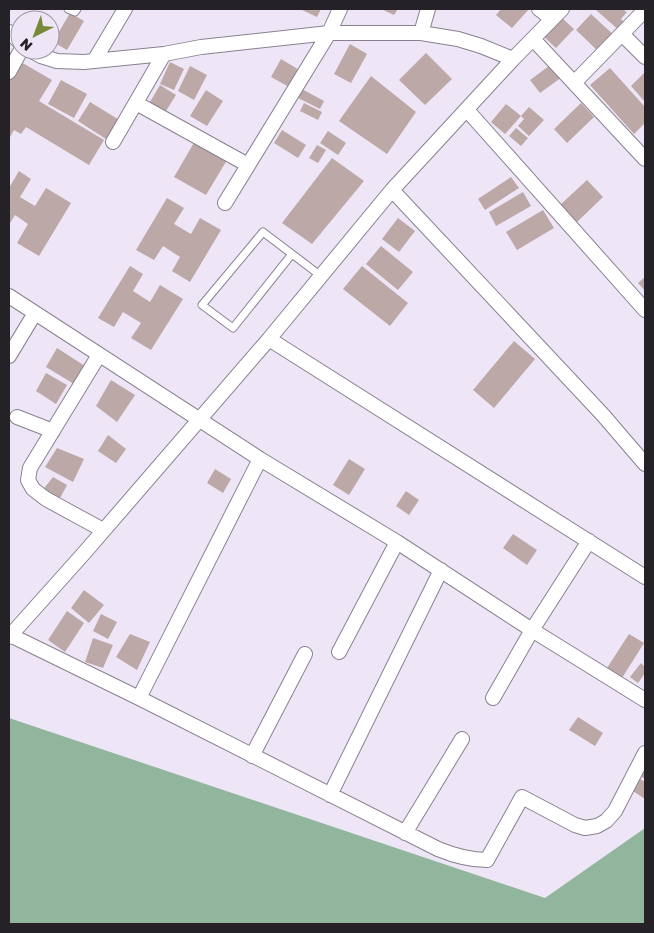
<svg xmlns="http://www.w3.org/2000/svg" width="654" height="933" font-family="'Golos Text',sans-serif">
<rect width="100%" height="100%" fill="#eee6f6"/>
<path fill="#92b69d" d="M9,718L545,898L645,828V924H9Z"/>
<path fill="#bca8a6" d="M300,9H321L317,17Z
M381,9H398L394,15Z
M501,9H529L512,28L496,15Z
M597,9H622L627,12L621,19L627,25L621,32L596,10Z
M70,13L84,21L67,50L53,42Z
M591,14L617,38L601,54L576,30Z
M560,16L574,29L556,48L542,35Z
M350,44L367,54L351,83L334,74Z
M426,53L452,79L425,105L399,80Z
M281,59L301,71L291,88L271,77Z
M19,61L52,80L39,101L104,140L89,165L26,127L21,134L14,130L9,139V79Z
M170,62L184,69L174,90L160,84Z
M553,63L562,77L540,93L530,80Z
M190,66L207,75L194,100L178,91Z
M610,68L645,107V123L634,134L590,85Z
M645,72V102L631,86Z
M371,76L416,112L387,154L339,121Z
M61,80L87,94L74,118L48,104Z
M160,85L176,95L166,111L150,102Z
M300,88L324,101L320,109L296,97Z
M206,90L223,101L207,126L190,116Z
M90,102L121,121L109,141L78,121Z
M304,103L322,112L318,120L300,111Z
M581,103L594,117L567,143L554,129Z
M506,104L521,116L505,134L491,122Z
M529,107L544,120L529,136L518,126L524,119L521,116Z
M516,128L528,138L521,146L509,136Z
M282,130L306,145L298,158L274,143Z
M328,131L346,143L338,155L320,143Z
M195,141L227,160L206,195L174,177Z
M317,145L326,150L318,163L309,158Z
M332,158L364,181L312,244L282,223Z
M19,171L31,179L20,197L35,206L46,188L71,203L39,256L17,243L28,224L15,215L9,225V188Z
M511,177L519,188L485,210L478,199Z
M587,180L603,197L577,222L560,205Z
M523,192L531,206L496,226L489,212Z
M167,198L184,208L174,224L191,234L200,218L221,230L190,282L172,271L180,257L163,246L154,260L136,250Z
M543,210L554,228L517,250L506,232Z
M398,218L415,231L399,252L382,239Z
M381,246L413,272L398,290L366,264Z
M130,266L143,274L133,291L150,302L160,285L183,299L151,350L131,338L141,323L123,312L114,327L98,318Z
M362,266L408,303L390,326L343,289Z
M645,277V291L638,283Z
M514,341L535,359L494,408L473,390Z
M57,348L85,366L74,384L46,367Z
M46,373L67,385L56,404L36,391Z
M111,380L135,395L117,422L96,406Z
M108,435L126,449L116,463L98,451Z
M57,448L84,459L73,482L45,467Z
M349,459L365,469L349,495L333,485Z
M215,469L231,479L223,493L207,483Z
M53,477L67,485L59,500L42,491Z
M406,491L419,500L409,515L396,506Z
M513,534L537,550L527,565L503,548Z
M84,590L104,605L89,623L71,608Z
M67,611L84,623L65,652L48,640Z
M101,614L117,622L108,639L93,631Z
M130,634L150,642L137,670L116,657Z
M629,634L644,643L622,678L607,668Z
M93,638L113,645L103,668L85,662Z
M641,663L645,667V673L638,683L630,677Z
M578,717L603,733L595,746L569,730Z
M645,762V779L638,774Z
M637,777L645,782V799L630,789Z"/>
<g fill="none" stroke-linecap="round" stroke-linejoin="round">
<g stroke="#898190" stroke-width="9">
<path id="service" d="M68,9L75,12L77,9
M292,254L233,328L202,305L263,232L321,276"/>
</g>
<g stroke="#898190" stroke-width="16">
<path id="minor" d="M539,9L552,19
M9,32L20,42
M421,33L428,9
M622,34L645,57
M533,39L645,159
M30,50L41,56L57,61L84,62L164,54L201,47L329,33H421L458,39L481,46L513,59
M94,61L125,9
M9,72L21,50
M574,83L645,10
M136,103L248,165
M467,110L645,310
M113,142L164,54
M392,190L603,415L645,464
M225,203L329,33L340,9
M9,296L260,459L397,542L532,630L645,700
M269,339L645,577
M99,355L30,468L28,480L33,489L46,499L103,530
M9,356L35,313
M17,417L53,431
M10,635L139,698L438,849C455,856 470,860 487,860L522,797L575,825L585,828L597,826L606,821L615,811L645,753
M9,637L85,552L269,339L392,190L513,59L562,9
M339,652L397,542
M139,698L260,459
M493,698L532,630L589,541
M252,756L305,654
M330,795L441,570
M405,833L462,739"/>
</g>
<use href="#service" stroke="#fff" stroke-width="7"/>
<use href="#minor" stroke="#fff" stroke-width="14"/>
</g>
<rect width="654" height="933" fill="none" stroke="#252227" stroke-width="20"/>
<g transform="translate(35 35) rotate(222)"><circle r="24" fill="#eee6f6" stroke="#9e98a3"/>
<path d="M0-4L9 19L0 12L-9 19Z" fill="#778939"/>
<text y="-8" font-size="14" font-weight="bold" text-anchor="middle" fill="#252227">N</text>
</g>
</svg>
